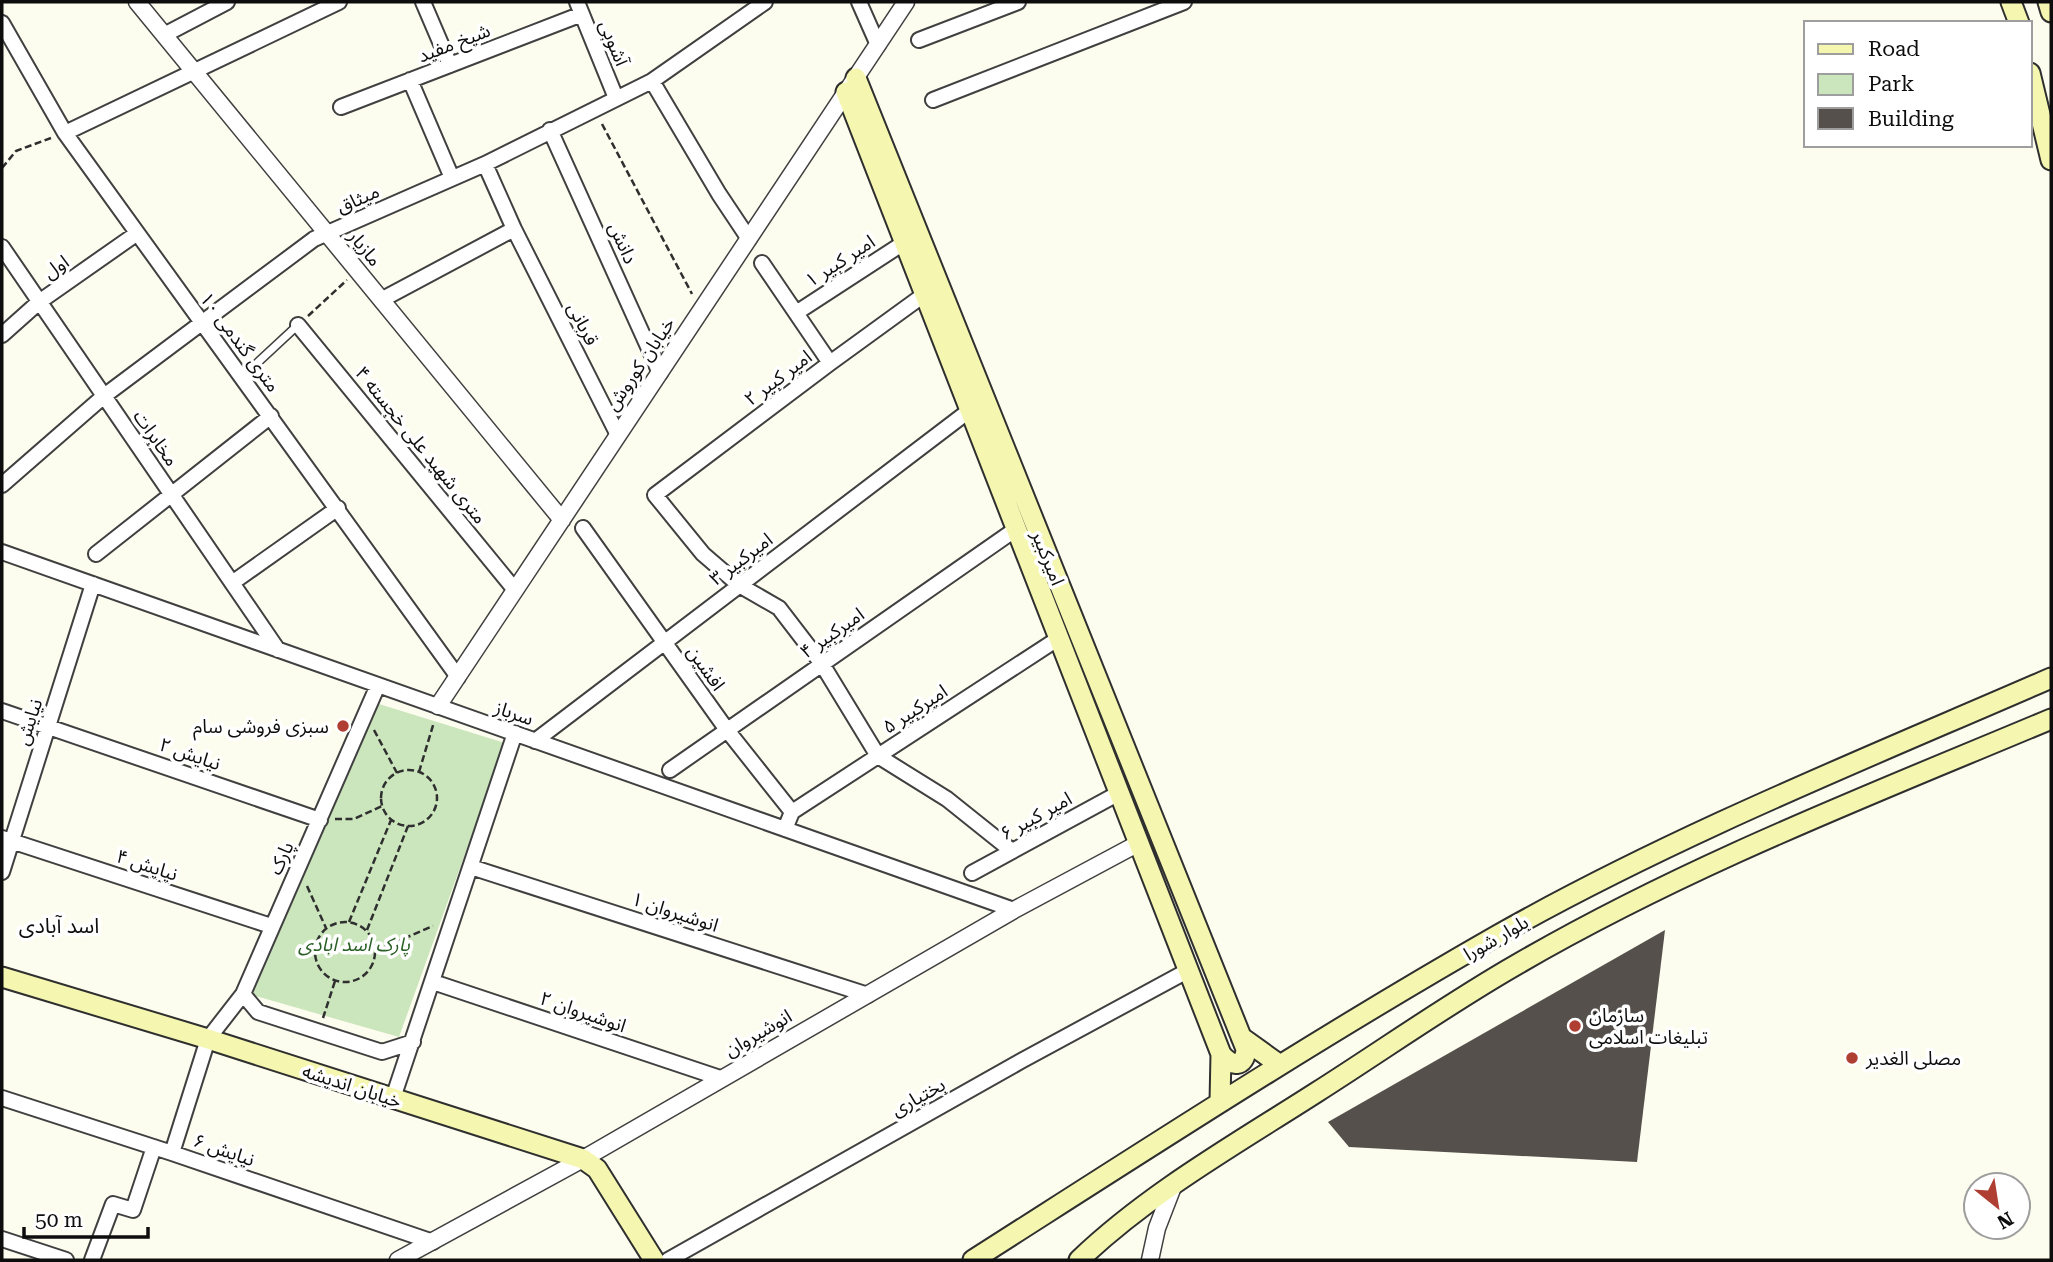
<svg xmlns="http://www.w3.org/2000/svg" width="2053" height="1262" font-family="'Roboto Serif','Noto Sans Arabic',serif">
<rect width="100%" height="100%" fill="#fdfdef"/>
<path fill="#cbe5bc" d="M379,704L505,743L399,1037L252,995Z"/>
<path fill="#55504b" d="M1665,930L1637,1162L1349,1147L1328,1122Z"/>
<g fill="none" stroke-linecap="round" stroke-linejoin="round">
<g stroke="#404040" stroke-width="10">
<path id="service" d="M242,377L298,325"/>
</g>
<g stroke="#404040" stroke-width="18">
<path id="minor" d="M423,2L450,65
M577,2L616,98
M859,2L878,45
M2,23L65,133L458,677
M164,35L227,2
M919,40L1018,2
M410,80L452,178
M652,81L719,194L749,239
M933,100L1184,2
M341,107L582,14
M550,130L660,373
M65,133L339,2
M485,164L514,229
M2,247L278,650
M762,263L830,363
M925,294L830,363L655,495L703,554L739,585L779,608L822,664L878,756L947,799L1012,851
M381,300L514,229L618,435
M796,313L905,242
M298,325L515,590
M2,335L39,302L136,234
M2,485L104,396L314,239L485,164L652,81L765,2
M583,528L727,730L792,812L785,829
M2,552L1014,910
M96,554L271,416
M232,583L338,508
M2,711L320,820
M535,741L970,410
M670,770L1016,529
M792,812L1059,638
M2,838L271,926
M471,867L868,995
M2,872L93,584
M972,873L1119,793
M433,982L720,1078
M243,994L258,1012L382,1052L413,1042
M2,1098L172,1153L433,1242
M393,1098L515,733
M172,1153L208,1039L243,994L378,685
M2,1239L66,1260
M92,1260L113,1204L133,1210L154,1147
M668,1260L1021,1061L1189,970"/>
</g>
<g stroke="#404040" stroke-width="19">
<path id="tertiary" d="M137,2L562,520
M438,706L906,2
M398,1260L583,1159L1014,910L1139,843
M1150,1260L1157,1228L1174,1184"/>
</g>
<g stroke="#2f2f2f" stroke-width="23">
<path id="secondary" d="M2011,2L2019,23
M2048,2L2051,12
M2030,73L2051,160
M846,92L1221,1054C1231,1067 1245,1068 1246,1049L856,78
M2,977L208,1039L583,1159L597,1169L654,1260
M1241,1037L1280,1065
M1220,1102L1221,1054
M973,1260C1147,1149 1319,1037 1498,935C1675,835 1865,759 2051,678
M1079,1260C1149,1193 1236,1144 1317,1092C1383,1050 1448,1004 1516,965C1686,866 1870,795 2051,719"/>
</g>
<path stroke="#2f2f2f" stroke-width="2.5" stroke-dasharray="7 3.5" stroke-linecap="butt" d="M602,124L692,294
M2,168L16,151L51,138
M308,316L347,280
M374,730L397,773
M381 798a28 28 0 1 1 56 0a28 28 0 1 1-56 0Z
M419,772L434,722
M335,819H354L382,806
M307,886L326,928
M315 952a30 30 0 1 1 60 0a30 30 0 1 1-60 0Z
M349,922L391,820
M367,930L408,826
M375,951L433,926
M323,1018L335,981"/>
<use href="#service" stroke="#fff" stroke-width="7"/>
<use href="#minor" stroke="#fff" stroke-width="14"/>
<use href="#tertiary" stroke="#fff" stroke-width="16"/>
<use href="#secondary" stroke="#f5f7b0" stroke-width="19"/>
</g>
<g fill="#b03f33" stroke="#fff" stroke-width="2.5">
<circle cx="343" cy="726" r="7"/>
<circle cx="1575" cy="1026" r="7"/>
<circle cx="1852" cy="1058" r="7"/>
</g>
<g text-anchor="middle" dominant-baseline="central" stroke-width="7" stroke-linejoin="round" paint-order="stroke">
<g font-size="19" fill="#0d0d0d" stroke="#fff">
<text transform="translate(454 43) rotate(-21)">شیخ مفید</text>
<text transform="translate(614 43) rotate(68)">آشوبی</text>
<text transform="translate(358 199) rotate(-24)">میثاق</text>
<text transform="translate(623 243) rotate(66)">دانش</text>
<text transform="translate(365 248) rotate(51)">مازیار</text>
<text transform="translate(840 261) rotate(-33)">امیر کبیر ۱</text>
<text transform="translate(56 267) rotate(-35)">اول</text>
<text transform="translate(583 324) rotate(63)">قربانی</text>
<text transform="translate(240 342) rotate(53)">۱۰ متری گندمی</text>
<text transform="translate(640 364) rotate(-56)">خیابان کوروش</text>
<text transform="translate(778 378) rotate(-37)">امیر کبیر ۲</text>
<text transform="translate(156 438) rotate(55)">مخابرات</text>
<text transform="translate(421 445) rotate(51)">۴ متری شهید علی خجسته</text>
<text transform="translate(1048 558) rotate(68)">امیرکبیر</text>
<text transform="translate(741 559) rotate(-37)">امیرکبیر ۳</text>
<text transform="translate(832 633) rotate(-35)">امیرکبیر ۴</text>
<text transform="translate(706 668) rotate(55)">افشین</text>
<text transform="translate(915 709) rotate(-33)">امیرکبیر ۵</text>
<text transform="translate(514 713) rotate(19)">سرباز</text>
<text transform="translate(29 722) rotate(-72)">نیایش</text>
<text transform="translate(190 754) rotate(19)">نیایش ۲</text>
<text transform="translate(1036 816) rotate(-29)">امیر کبیر ۶</text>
<text transform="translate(281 858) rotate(-65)">پارک</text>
<text transform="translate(147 865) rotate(18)">نیایش ۴</text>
<text transform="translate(675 912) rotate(18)">انوشیروان ۱</text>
<text transform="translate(1496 938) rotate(-30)">بلوار شورا</text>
<text transform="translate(583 1012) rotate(19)">انوشیروان ۲</text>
<text transform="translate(758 1033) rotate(-30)">انوشیروان</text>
<text transform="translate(352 1086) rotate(18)">خیابان اندیشه</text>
<text transform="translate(918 1097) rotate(-29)">بختیاری</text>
<text transform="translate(224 1150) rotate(19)">نیایش ۶</text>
</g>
<g font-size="19" fill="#0d0d0d" stroke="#fff" text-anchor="start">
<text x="329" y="726" text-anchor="end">سبزی فروشی سام</text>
<text x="1589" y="1015">سازمان<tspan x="1589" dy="22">تبلیغات اسلامی</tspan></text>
<text x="1866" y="1058">مصلی الغدیر</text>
</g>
<g font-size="19" font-style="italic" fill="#285f24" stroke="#fff">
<text x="354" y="944">پارک اسد ابادی</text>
</g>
<g font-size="21" fill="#0d0d0d" stroke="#fff">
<text x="59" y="926">اسد آبادی</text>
</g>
</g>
<rect width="2053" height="1262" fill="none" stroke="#0d0d0d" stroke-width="7"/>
<rect x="1804" y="21" width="228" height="126" fill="#ffffff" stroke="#9e9e9e" stroke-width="2"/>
<rect x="1818" y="44" width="35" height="10" fill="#f5f7b0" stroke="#9e9e9e" stroke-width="2"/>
<text x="1868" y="56" font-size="21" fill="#0d0d0d">Road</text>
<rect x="1818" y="74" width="35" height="21" fill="#cbe5bc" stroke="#9e9e9e" stroke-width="2"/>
<text x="1868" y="91" font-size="21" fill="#0d0d0d">Park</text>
<rect x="1818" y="108" width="35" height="21" fill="#55504b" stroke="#9e9e9e" stroke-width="2"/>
<text x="1868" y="126" font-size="21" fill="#0d0d0d">Building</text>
<g transform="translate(1997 1206) rotate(150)"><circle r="33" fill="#ffffff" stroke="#9e9e9e" stroke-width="2"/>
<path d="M0-5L12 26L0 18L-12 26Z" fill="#b03f33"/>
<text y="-10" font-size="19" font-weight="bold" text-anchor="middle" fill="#0d0d0d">N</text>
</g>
<path d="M24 1227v10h124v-10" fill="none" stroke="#0d0d0d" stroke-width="3.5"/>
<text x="35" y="1227" font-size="21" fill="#0d0d0d" stroke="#ffffff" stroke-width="5" paint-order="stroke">50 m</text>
</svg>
